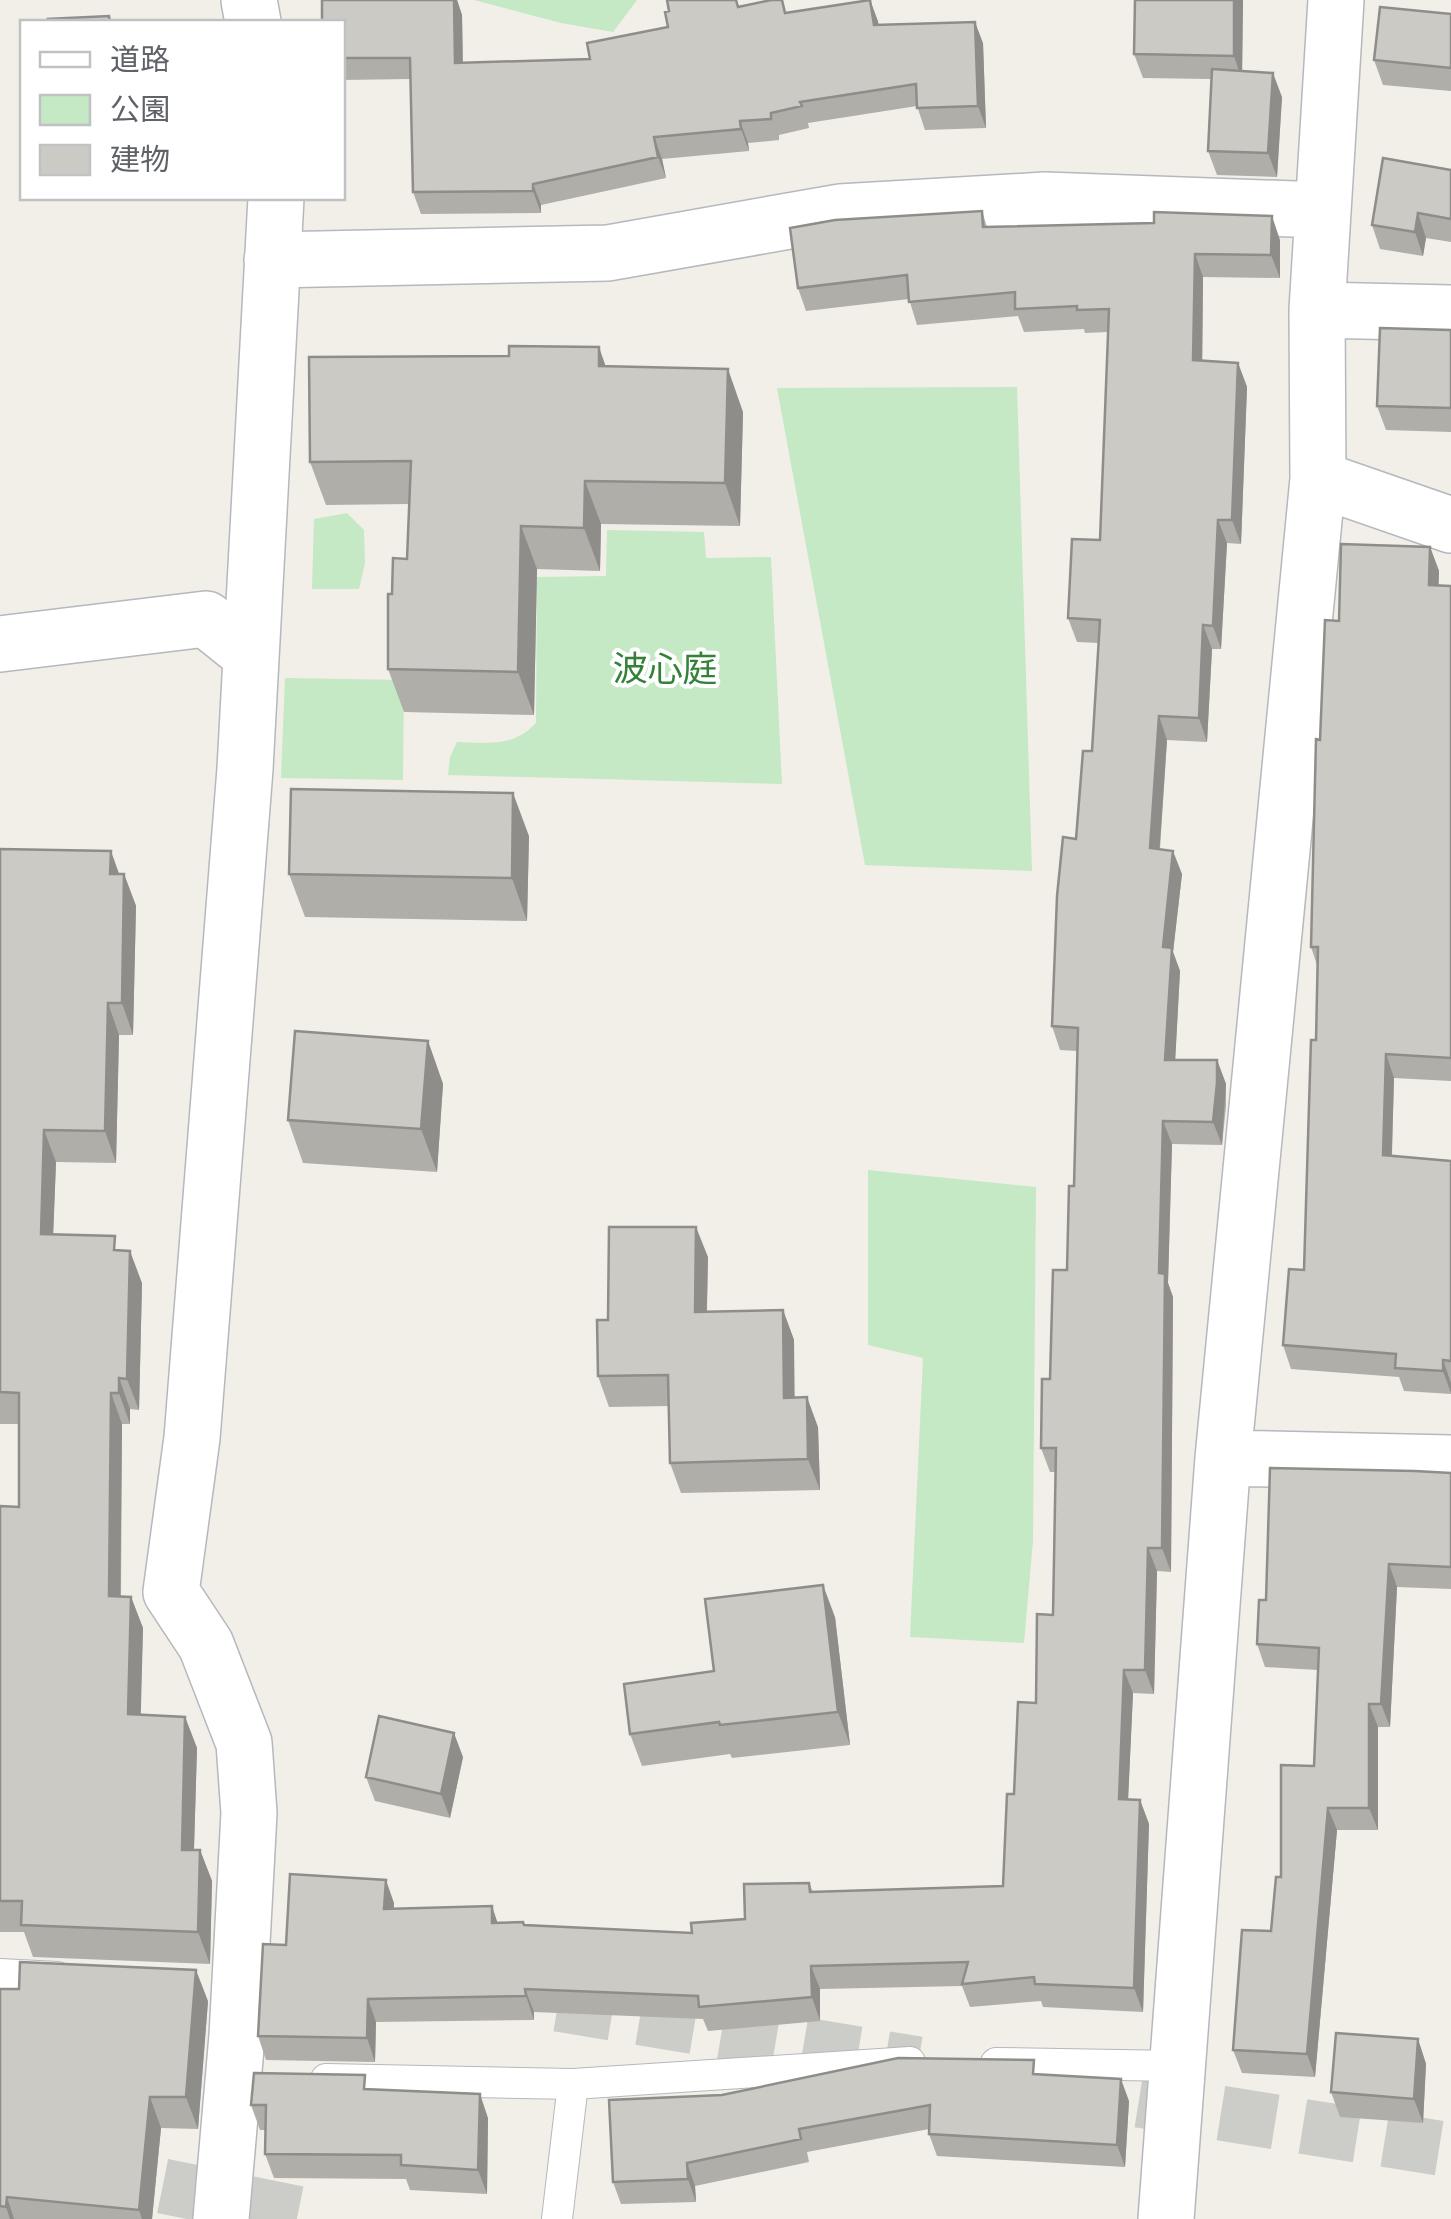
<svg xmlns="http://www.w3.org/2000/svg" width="1451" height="2219" font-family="'Varela Round','Noto Sans JP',sans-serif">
<rect width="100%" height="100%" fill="#f1efe8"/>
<path fill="#c5e8c5" d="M474,0H637L613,32L561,23Z
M1017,387L1032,871L865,865L777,388Z
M347,513L364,530L365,563L359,589H312L314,519Z
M607,530L704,532L706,558L771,557L782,784L448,775L450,757L457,742C488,743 514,747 536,723L537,577L606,576Z
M285,678L404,680L403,780L281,778Z
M868,1170L1036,1187L1033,1541L1024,1643L910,1637L923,1358L868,1345Z"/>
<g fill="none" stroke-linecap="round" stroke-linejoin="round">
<path stroke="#ccccc8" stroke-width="55" stroke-dasharray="55 28" stroke-linecap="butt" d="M558,2004L918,2064
M1057,2087L1451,2150
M0,2153L325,2219"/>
<g stroke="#b5b8bc" stroke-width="32">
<path id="lane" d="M0,1974L57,1977
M996,2063L1178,2066
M326,2079L573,2084L910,2062
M557,2219L573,2084"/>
</g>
<g stroke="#b5b8bc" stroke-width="58">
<path id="street" d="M249,0L253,22
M272,260L608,253L840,212L1045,200L1322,210
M1317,310L1451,313
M1318,479L1451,525
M0,644L206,619L251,655
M1223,1458L1451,1463
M221,2219L237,2036L249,1813L244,1743L206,1645L171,1592L192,1438L245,769L276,198
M1166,2219L1223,1458L1318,479L1317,310L1336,0"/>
</g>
<use href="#lane" stroke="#fff" stroke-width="30"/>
<use href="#street" stroke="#fff" stroke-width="55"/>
</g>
<path fill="#afaea9" d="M322,0H457L462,15L463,63L590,59L668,27L739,6L787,13L870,0L878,25L983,43L986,128L925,130L917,106L808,123L809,128L779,135V140L748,143L749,151L662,159L666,178L541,205V213L421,214L413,192L410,79L342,80V22Z
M1135,0H1243L1242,71L1282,97L1277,177L1217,175L1208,151L1211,79L1143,78L1134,54Z
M1451,14V91L1383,85L1374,60Z
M1451,170V242L1426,238L1423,256L1380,249L1372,225Z
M982,211L987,227L1280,240V278L1203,277L1202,361L1238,363L1247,387L1241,544L1227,543L1221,649H1212L1207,742L1167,740L1160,849L1182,874L1173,952L1180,971L1175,1060H1217L1226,1084V1107L1222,1145L1172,1144L1168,1283L1173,1297L1171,1572L1157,1571L1154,1694L1133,1693L1128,1800H1140L1149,1824L1143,2012L1043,2007L1041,2001L970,2007L962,1986L820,1989V2021L708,2031L703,2019L534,2012V2020L376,2022L375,2062L266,2060L258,2036L286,1945L394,1903V1909L498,1923L692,1933L745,1919L809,1883L813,1892L1003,1886L1014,1794L1036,1703L1053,1615L1056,1472H1050L1041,1448L1050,1379L1067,1270L1074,1186L1077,1051L1060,1050L1052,1026L1076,839L1092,751L1099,643L1077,642L1068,618L1100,540L1108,332L1085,333L1084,329L1024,332L1018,316L917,325L909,299L806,311L798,288Z
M1451,330V432L1386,430L1377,406Z
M606,366L743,412L740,526L601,524L600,571L537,569L534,715L404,712L388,669L392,594L407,559L409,504L326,505L310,462Z
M1430,547L1439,571L1438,585L1451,586V1081L1394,1078L1392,1156L1451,1161V1394L1404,1391L1399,1377L1291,1369L1283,1345L1304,1270L1316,1040L1317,965L1311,947L1320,740L1339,621Z
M529,836L527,921L305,917L289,874Z
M0,849L124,874L136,906L133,1035H119L116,1163L56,1162L53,1234L120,1251L142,1283L139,1410L130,1409V1424H122L121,1596L131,1597L143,1628L140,1715L185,1717L197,1748L194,1850H200L212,1881L210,1964L33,1957L24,1932H0V1506L19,1507V1424H0Z
M428,1041L443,1084L437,1172L303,1163L288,1120Z
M708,1257L707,1312L783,1310L794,1340V1397L818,1427L820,1490L681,1493L670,1463L669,1406L609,1407L598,1376L608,1320Z
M1451,1473V1589L1397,1587L1390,1727H1378V1830H1337L1315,2077L1242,2073L1233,2050L1271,1931L1281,1877L1314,1766L1318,1670L1265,1667L1257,1644L1266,1600Z
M835,1617L850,1745L732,1758L730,1754L642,1766L630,1734L714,1671Z
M463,1757L450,1818L375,1801L366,1777Z
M0,1989L208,2001L198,2129L161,2128L152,2219H0Z
M1418,2039L1426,2064L1423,2123L1340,2117L1331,2092Z
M1039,2074L1129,2101L1125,2167L937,2156L929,2134V2129L807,2152L809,2162L695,2186L696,2202L621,2204L613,2182L722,2095Z
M370,2089L488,2118L487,2194L410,2190L406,2179L274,2178L265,2154V2130H260L251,2105Z"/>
<path fill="#8f8d8a" d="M454,0H457L462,15L463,85L455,63Z
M870,0L878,21L882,46L874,25Z
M1234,0H1243L1242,80L1234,56Z
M975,22L983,43L986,128L978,106Z
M1273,73L1282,97L1277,177L1268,153Z
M740,121L748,143L749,151L741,129Z
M654,137L662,159L666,178L658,157Z
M533,184L541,205V213L533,191Z
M1418,213L1426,238L1423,256L1415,232Z
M1272,216L1280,240V278L1271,255Z
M1195,254L1203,277L1202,384L1193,360Z
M599,347L614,390L599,366Z
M1238,363L1247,387L1241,544L1232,520Z
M728,369L743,412L740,526L725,483Z
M585,481L601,524L600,571L584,528Z
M1218,520L1227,543L1221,649L1213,626Z
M521,526L537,569L534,715L518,672Z
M1430,547L1439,571L1438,609L1429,585Z
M1203,625L1212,649L1207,742L1199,718Z
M1159,716L1167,740L1158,871L1150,848Z
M513,793L529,836L527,921L512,878Z
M111,851L122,882L110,874Z
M1173,851L1182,874L1173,952L1180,971L1174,1083L1165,1060L1163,947Z
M124,874L136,906L133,1035L122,1003Z
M108,1003L119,1035L116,1163L105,1131Z
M428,1041L443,1084L437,1172L421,1129Z
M1386,1054L1394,1078L1391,1179L1383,1155Z
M1217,1060L1226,1084L1222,1145L1213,1122Z
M1163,1121L1172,1144L1168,1283L1173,1297L1171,1572L1162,1548L1159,1273Z
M44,1130L56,1162L52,1265L41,1234Z
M696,1227L708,1257L706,1342L695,1312Z
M130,1251L142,1283L139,1410L127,1379Z
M783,1310L794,1340L795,1428L784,1398Z
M1443,1360L1451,1383V1393L1443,1371Z
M119,1378L130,1409V1424L119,1393Z
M111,1393L122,1424L120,1628L109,1596Z
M807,1397L818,1427L820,1490L808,1459Z
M1148,1548L1157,1571L1154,1694L1145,1670Z
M1389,1564L1397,1587L1390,1727L1381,1704Z
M823,1585L835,1617L850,1745L838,1712Z
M131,1597L143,1628L140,1746L128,1714Z
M1124,1670L1133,1693L1127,1823L1119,1799Z
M1369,1704L1378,1727V1830L1369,1808Z
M185,1717L197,1748L193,1881L182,1850Z
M454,1733L463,1757L450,1818L441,1794Z
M1140,1800L1149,1824L1143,2012L1134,1988Z
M1328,1808L1337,1830L1315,2077L1307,2054Z
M200,1850L212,1881L210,1964L198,1932Z
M386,1880L394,1903L392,1933L384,1909Z
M492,1906L500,1930L492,1923Z
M811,1966L820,1989V2021L812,1997Z
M196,1970L208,2001L198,2129L186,2097Z
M525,1989L534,2012V2020L526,1996Z
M368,1999L376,2022L375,2062L367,2038Z
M1418,2039L1426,2064L1423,2123L1414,2099Z
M1121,2079L1129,2101L1125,2167L1117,2145Z
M480,2094L488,2118L487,2194L478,2170Z
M150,2097L161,2128L152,2219H142L139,2210Z
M687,2163L695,2186L696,2202L688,2179Z
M7,2197L14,2219H10L6,2207Z"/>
<path fill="#cccac5" stroke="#8f8d8a" stroke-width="2.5" d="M322,0H454L455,63L590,59L587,43L668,27L665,12L669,11L667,0H736L738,7L771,0H782L785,13L870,0L874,25L975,22L978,106L917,108L916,84L800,102L802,106L771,113V119L740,121L741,129L654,137L658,157L533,184V191L413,192L410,58H342V22H322Z
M1135,0H1234V56L1134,54Z
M1380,7L1451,14V68L1374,60Z
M109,16L110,22H49L48,19Z
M1212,69L1273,73L1268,153L1208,151Z
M1383,158L1451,170V219L1418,213L1415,232L1372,225Z
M982,211L983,227L1154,223V212L1272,216L1271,255L1195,254L1193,360L1238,363L1232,520H1218L1213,626L1203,625L1199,718L1159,716L1150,848L1173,851L1163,947L1172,948L1165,1060H1217V1083L1213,1122L1163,1121L1159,1273L1165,1274L1162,1548H1148L1145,1670H1124L1119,1799L1140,1800L1134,1988L1035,1984L1034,1977L962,1984L968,1962L811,1966L812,1997L699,2007L698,1996L525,1989L526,1996L368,1999L367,2038L258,2036L263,1944L286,1945L290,1874L386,1880L384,1909L492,1906V1923L523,1922L524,1925L692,1933L691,1923L745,1919L744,1884L809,1883L810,1892L1003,1886L1007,1794H1014L1018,1702L1036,1703L1037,1614L1053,1615L1056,1448H1041L1042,1379H1050L1053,1270H1067L1069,1186H1074L1078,1028L1052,1026L1057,896L1063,837L1076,839L1083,751H1092L1100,620L1068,618L1072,539L1100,540L1109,309L1077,310V306L1015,309V292L909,302L907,275L798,288L790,228L835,220Z
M1380,328L1451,330V408L1377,406Z
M509,346L599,347V366L728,369L725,483L585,481L584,528L521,526L518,672L388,669V594H392L393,558L407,559L411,461L310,462L309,357L509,356Z
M1341,544L1430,547L1429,585L1451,586V1058L1386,1054L1383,1155L1451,1161V1361L1443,1360V1371L1395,1368L1396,1354L1283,1345L1289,1269L1304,1270L1311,1040H1316L1318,947H1311L1316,739L1320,740L1325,620L1339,621Z
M291,789L513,793L512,878L289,874Z
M0,849L111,851L110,874H124L122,1003H108L105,1131L44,1130L41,1234L115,1236L114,1250L130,1251L127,1379L119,1378V1393H111L109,1596L131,1597L128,1714L185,1717L182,1850H200L198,1932L21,1925L22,1901H0V1506L19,1507V1393L0,1392Z
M295,1031L428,1041L421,1129L288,1120Z
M609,1227H696L695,1312L783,1310L784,1398L807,1397L808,1459L670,1463L668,1375L598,1376L597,1320H608Z
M1270,1468L1415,1471L1451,1473V1567L1389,1564L1381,1704H1369V1808H1328L1307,2054L1233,2050L1242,1930L1271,1931L1276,1877H1281V1765L1314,1766L1319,1648L1257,1644L1259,1600H1266Z
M823,1585L838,1712L720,1725L719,1722L630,1734L624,1684L714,1671L705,1599Z
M379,1716L454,1733L441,1794L366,1777Z
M20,1962L196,1970L186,2097H150L139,2210L7,2197L6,2207L0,2206V1989H19Z
M1336,2033L1418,2039L1414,2099L1331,2092Z
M898,2058L1034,2060L1033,2074L1121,2079L1117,2145L929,2134L930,2105L799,2129L801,2139L687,2163L688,2179L613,2182L609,2100L722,2095Z
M254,2073L365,2075L364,2089L480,2094L478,2170L401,2165V2155L265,2154L266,2105H251Z"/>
<g text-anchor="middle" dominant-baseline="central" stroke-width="8" stroke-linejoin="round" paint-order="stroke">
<g font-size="35" fill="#348238" stroke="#fff">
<text x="665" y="670">波心庭</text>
</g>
</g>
<rect x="20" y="20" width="325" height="180" fill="#ffffff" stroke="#bfc1c3" stroke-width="2.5"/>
<rect x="40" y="52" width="50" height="15" fill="#ffffff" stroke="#bfc1c3" stroke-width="2.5"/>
<text x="110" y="70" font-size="30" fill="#5f6368">道路</text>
<rect x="40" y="95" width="50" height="30" fill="#c5e8c5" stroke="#bfc1c3" stroke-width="2.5"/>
<text x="110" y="120" font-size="30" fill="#5f6368">公園</text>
<rect x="40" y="145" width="50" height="30" fill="#cccac5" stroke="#bfc1c3" stroke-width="2.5"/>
<text x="110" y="170" font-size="30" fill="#5f6368">建物</text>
</svg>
